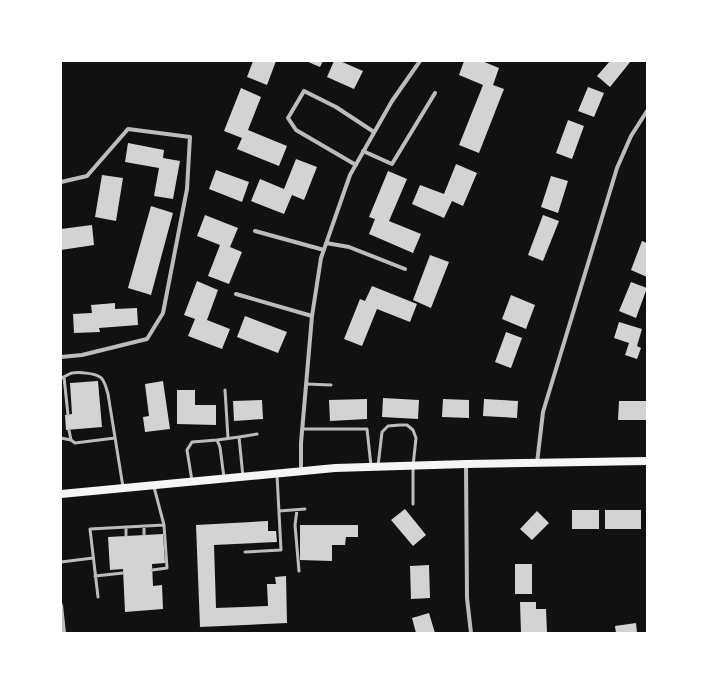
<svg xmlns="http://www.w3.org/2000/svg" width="708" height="694" font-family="Montserrat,sans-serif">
<rect width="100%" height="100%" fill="#111"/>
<path fill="#d3d3d3" d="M253,61H276L267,85L247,77Z
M306,61H323L320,67Z
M334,61H340L363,71L354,89L327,77Z
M464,61H482L499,68L493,85L504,89L479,153L459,145L483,85L459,75Z
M610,61H631L610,87L597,76Z
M588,87L604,93L594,117L578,111Z
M241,88L261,97L248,130L287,146L279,166L237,149L242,138L224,131Z
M568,120L584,126L572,159L556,153Z
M128,143L164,150L163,158L180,161L173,199L154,196L159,168L125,162Z
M296,159L317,167L304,200L292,195L284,214L251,201L260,179L284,189Z
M456,164L477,173L463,206L452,201L444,218L412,204L420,185L444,194Z
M216,170L249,182L242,202L209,189Z
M388,171L407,179L389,221L421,234L413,253L369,234L375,219L369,217Z
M102,175L123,178L116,221L95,217Z
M551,176L568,181L558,213L541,207Z
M151,206L173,213L151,295L128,288Z
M205,215L238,228L230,247L242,252L229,284L208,276L220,245L197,236Z
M543,215L559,221L543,261L528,255Z
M92,225L94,245L61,250V229Z
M642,241L647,243V277L631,270Z
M430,255L449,262L431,308L413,300Z
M197,281L218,290L207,320L230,329L222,349L188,336L195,319L184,315Z
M631,282L647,288L636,318L619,311Z
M372,286L417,304L410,322L377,309L362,346L344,339L360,299L365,301Z
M511,295L535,305L526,329L502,319Z
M115,303V309L137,308L138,325L99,328L100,332L74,333L73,314L92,313L91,305Z
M245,316L287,332L278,353L237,337Z
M619,322L642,329L637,346L641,348L637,359L625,355L629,343L614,338Z
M506,332L522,338L511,368L495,362Z
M98,381L102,427L66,430L65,415L72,414L70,383Z
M163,381L170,429L145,432L143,417L149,416L145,384Z
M177,390H195V405H216V425L177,424Z
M383,398L419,400L418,419L382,417Z
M367,399V419L330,421L329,400Z
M443,399L469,400V418L442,417Z
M484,399L518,401L517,418L483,416Z
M262,400L263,419L234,421L233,401Z
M619,401H647V420H618Z
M405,509L426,535L413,546L391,520Z
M572,510H599V529H572Z
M605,510H641V529H605Z
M537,511L549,523L532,540L520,529Z
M268,521V531H276L277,542L214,545L216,608L268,606L267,584H276L275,577L286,576L287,623L200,627L196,525Z
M300,525H358V537H346L345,545H332V561L300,560Z
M163,534L165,563L152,564L153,586L162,585L163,609L125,612L123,569L110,570L108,537Z
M515,564H532V594H515Z
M429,565L430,598L411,599L410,566Z
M520,602H536V609H546L547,633H521Z
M429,613L435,633H416L412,618Z
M636,623L637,633H616L615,626Z"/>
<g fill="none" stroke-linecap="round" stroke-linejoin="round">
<path stroke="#bcbcbc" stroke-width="3" d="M64,377L68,415
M61,378C65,377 68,374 72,373C79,372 94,373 100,377C105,380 106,388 108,394L123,487
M306,384L331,385
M225,390L228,438
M302,429H367L371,466
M69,430L71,440L75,443L115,438
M239,437L257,434
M61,438L71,440
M217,440L239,437L243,477
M378,466L382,432L388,426L400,425H407L413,430L416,438L413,466V504
M192,481L187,450L192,442L217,440L220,447L224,478
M297,510L295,525L299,571
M279,511L305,509
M144,526V535
M126,527V536
M245,552L281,550L277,475
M61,562L93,558
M152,570L167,568L164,525L154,487
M95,576L123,573
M98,597L90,529L164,525"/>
<path stroke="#bcbcbc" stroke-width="4" d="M363,151L392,164L435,93
M356,165L296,130L288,118L304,91L336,107L374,132
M61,182L87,176L128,129L190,137L187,189L163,313L147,339L82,355L61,357
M255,231L324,250
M326,243L349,247L405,269
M236,294L312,316
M537,463L543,412L617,168L631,136L647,111
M466,464L467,598L471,633
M301,471V443L312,316L321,258L350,175L392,101L420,61
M61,605L64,633"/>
<path stroke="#f5f5f5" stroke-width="8" d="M61,494L335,468L466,464L647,461"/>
</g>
<rect width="708" height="694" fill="none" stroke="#ffffff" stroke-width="124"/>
</svg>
